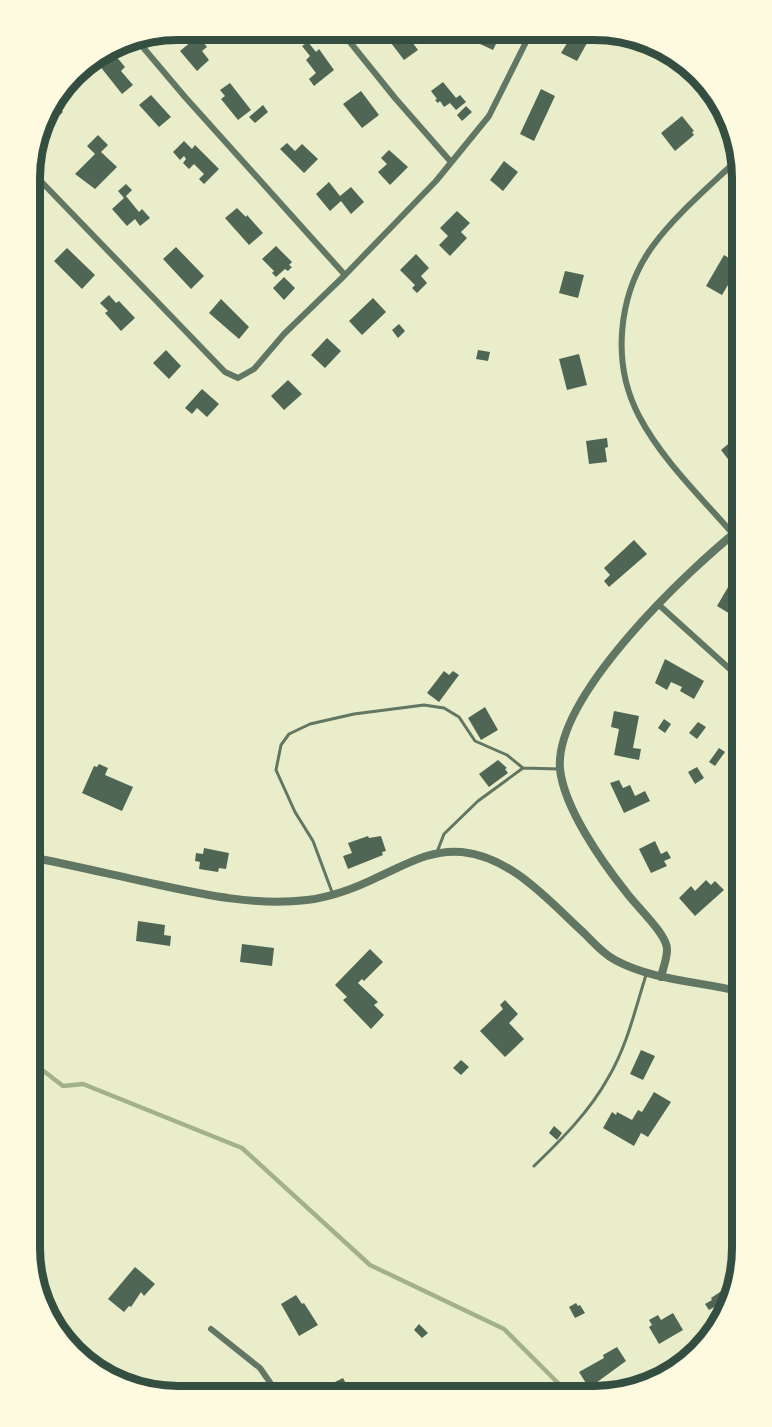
<svg xmlns="http://www.w3.org/2000/svg" width="772" height="1427" font-family="Manrope,sans-serif">
<rect width="100%" height="100%" fill="#e9edc9"/>
<g fill="none" stroke-linecap="round" stroke-linejoin="round">
<path stroke="#a3b18a" stroke-width="4.5" d="M30,1046L41,1069L63,1086L83,1084L242,1148L370,1265L504,1329L565,1390"/>
</g>
<path fill="#4f6655" d="M398,31H404L418,50L404,60L388,39Z
M485,32H502L499,38L502,39L500,44L497,42L493,50L480,44Z
M572,35L587,43L577,61L561,53Z
M198,36L207,47L202,51L209,60L197,71L180,51Z
M308,42L316,52L319,49L334,70L314,86L309,79L316,73L306,60L310,56L302,46Z
M110,49L125,67L121,71L133,85L122,94L95,60Z
M443,82L456,98L460,95L466,102L456,110L450,103L444,107L440,101L438,103L435,100L437,99L431,91Z
M230,83L251,110L238,120L221,99L225,96L220,90Z
M541,89L555,96L534,141L520,134Z
M361,91L379,115L362,128L343,104Z
M151,95L171,117L159,127L139,105Z
M54,102L63,112L46,128L42,124L45,113Z
M263,105L268,112L255,123L249,117Z
M466,106L472,112L462,121L457,115Z
M682,116L694,131L692,132L694,135L675,151L661,133Z
M98,135L108,145L101,152L117,167L95,189L75,174L95,154L87,146Z
M184,141L192,149L195,145L219,169L204,184L199,179L204,174L194,164L189,169L183,163L186,159L184,156L180,160L173,152Z
M287,143L295,151L302,144L318,159L304,173L280,149Z
M389,150L408,167L390,185L378,172L387,164L381,158Z
M504,161L518,172L503,191L490,180Z
M329,182L340,196L351,187L364,202L351,214L341,201L330,211L316,194Z
M126,184L132,190L126,196L139,212L142,209L150,218L140,226L135,219L127,226L112,209L124,198L118,191Z
M237,208L246,217L247,215L263,233L249,245L225,218Z
M457,211L470,223L461,232L467,238L450,256L439,245L448,236L440,228Z
M276,246L292,262L289,265L292,267L288,271L285,269L276,277L272,273L274,271L262,259Z
M176,247L204,276L191,289L163,259Z
M67,248L95,275L82,289L54,261Z
M416,254L429,268L421,276L427,283L417,293L412,288L415,285L400,270Z
M724,255L742,266L736,276L734,275L722,295L706,286Z
M565,271L584,275L578,298L559,293Z
M284,277L295,288L284,300L273,288Z
M109,295L116,303L119,301L135,318L121,331L105,313L108,311L100,303Z
M373,298L386,312L362,335L349,321Z
M221,299L249,327L239,339L209,313Z
M399,324L405,331L398,338L392,330Z
M327,338L341,351L325,368L311,355Z
M166,350L181,366L169,379L153,363Z
M478,350L490,352L488,361L476,359Z
M579,354L587,385L567,390L559,359Z
M288,380L302,394L284,410L271,396Z
M202,389L219,404L207,417L197,408L192,414L185,408Z
M738,436L742,441V461L737,465L734,460L731,463L721,450Z
M607,438L608,447L605,448L607,462L589,464L586,441Z
M634,540L647,554L609,587L604,581L610,575L604,568Z
M731,582L742,588V598L732,615L717,606Z
M665,659L704,681L694,699L680,691L682,687L671,682L667,690L655,683Z
M444,671L449,675L453,671L459,675L439,702L427,693Z
M485,707L498,730L481,740L468,718Z
M614,711L639,716L633,748L641,749L639,760L614,755L619,729L611,727Z
M664,719L671,724L665,733L658,728Z
M698,722L706,727L697,739L689,733Z
M719,748L725,752L715,766L709,762Z
M498,760L507,768L505,769L508,773L489,787L479,774Z
M99,764L108,768L105,775L133,787L122,811L82,793L94,766L97,767Z
M697,767L704,778L695,784L688,772Z
M619,780L623,788L630,785L635,796L645,791L650,801L624,813L610,783Z
M368,836L369,838L381,836L386,851L382,852L383,855L348,869L343,856L352,853L348,843Z
M655,841L661,854L667,851L671,858L664,861L667,866L651,873L639,849Z
M204,848L229,853L226,869L219,868L218,872L199,869L200,862L195,861L196,853L203,854Z
M706,880L711,885L715,881L724,890L695,916L679,898L691,886L695,891Z
M138,921L165,925L164,935L171,936L170,946L136,941Z
M242,944L274,948L272,966L240,962Z
M370,949L383,962L364,981L362,979L358,983L378,1002L374,1005L384,1015L371,1029L343,1000L347,997L335,985Z
M505,1000L518,1014L509,1023L524,1039L505,1057L480,1031L503,1009L500,1005Z
M641,1050L655,1056L643,1080L630,1074Z
M461,1060L469,1067L461,1075L453,1068Z
M742,1069V1092L730,1080Z
M654,1092L671,1102L648,1137L641,1133L634,1146L603,1128L612,1112L616,1115L617,1112L632,1120L638,1110L642,1112Z
M554,1126L562,1133L557,1140L549,1133Z
M135,1267L155,1284L144,1296L141,1292L131,1307L129,1306L124,1312L108,1299Z
M732,1284L721,1314L716,1306L709,1310L705,1304L712,1300L711,1298Z
M296,1295L302,1304L304,1303L318,1325L299,1336L281,1304Z
M576,1303L578,1306L580,1305L585,1313L575,1318L569,1307Z
M673,1313L683,1330L659,1344L649,1327L652,1325L649,1320L658,1315L661,1320Z
M419,1324L428,1333L422,1338L414,1330Z
M617,1347L626,1361L589,1388L579,1372L604,1358L603,1355Z
M343,1378L351,1393H331L327,1386Z"/>
<g fill="none" stroke-linecap="round" stroke-linejoin="round">
<path stroke="#617663" stroke-width="3" d="M437,852L444,834L478,801L523,768L559,769
M332,892L313,841L295,812L276,770L281,745L289,734L310,724L354,714L424,705L444,708L459,717L475,741L507,755L523,768
M534,1166C561,1140 590,1111 608,1078C627,1046 635,1010 646,975"/>
<path stroke="#617663" stroke-width="6" d="M341,31L395,98L451,162
M136,39L185,97L345,275
M31,171L225,372L238,378L254,369L284,334L345,275L436,181L489,116L531,32
M733,534C701,497 662,460 639,416C611,363 618,295 652,247C676,214 710,186 739,158
M659,605L742,680
M211,1329L260,1368L278,1394
M635,1389L656,1379"/>
<path stroke="#617663" stroke-width="8" d="M30,857C72,865 113,875 155,884C205,895 256,906 307,900C332,897 358,887 380,876C407,864 431,849 462,852C512,857 549,901 584,933C593,942 603,954 615,960C654,981 699,981 742,992
M661,977C663,968 667,959 667,950C668,935 636,906 626,892C602,862 564,808 560,769C554,696 688,570 742,527"/>
</g>
<path d="M0 0H772V1427H0ZM178 40H594A138 138 0 0 1 732 178V1248A138 138 0 0 1 594 1386H178A138 138 0 0 1 40 1248V178A138 138 0 0 1 178 40Z" fill="#fefae0" fill-rule="evenodd"/>
<path fill="none" stroke="#344e41" stroke-width="8" d="M178 40H594A138 138 0 0 1 732 178V1248A138 138 0 0 1 594 1386H178A138 138 0 0 1 40 1248V178A138 138 0 0 1 178 40Z"/>
</svg>
